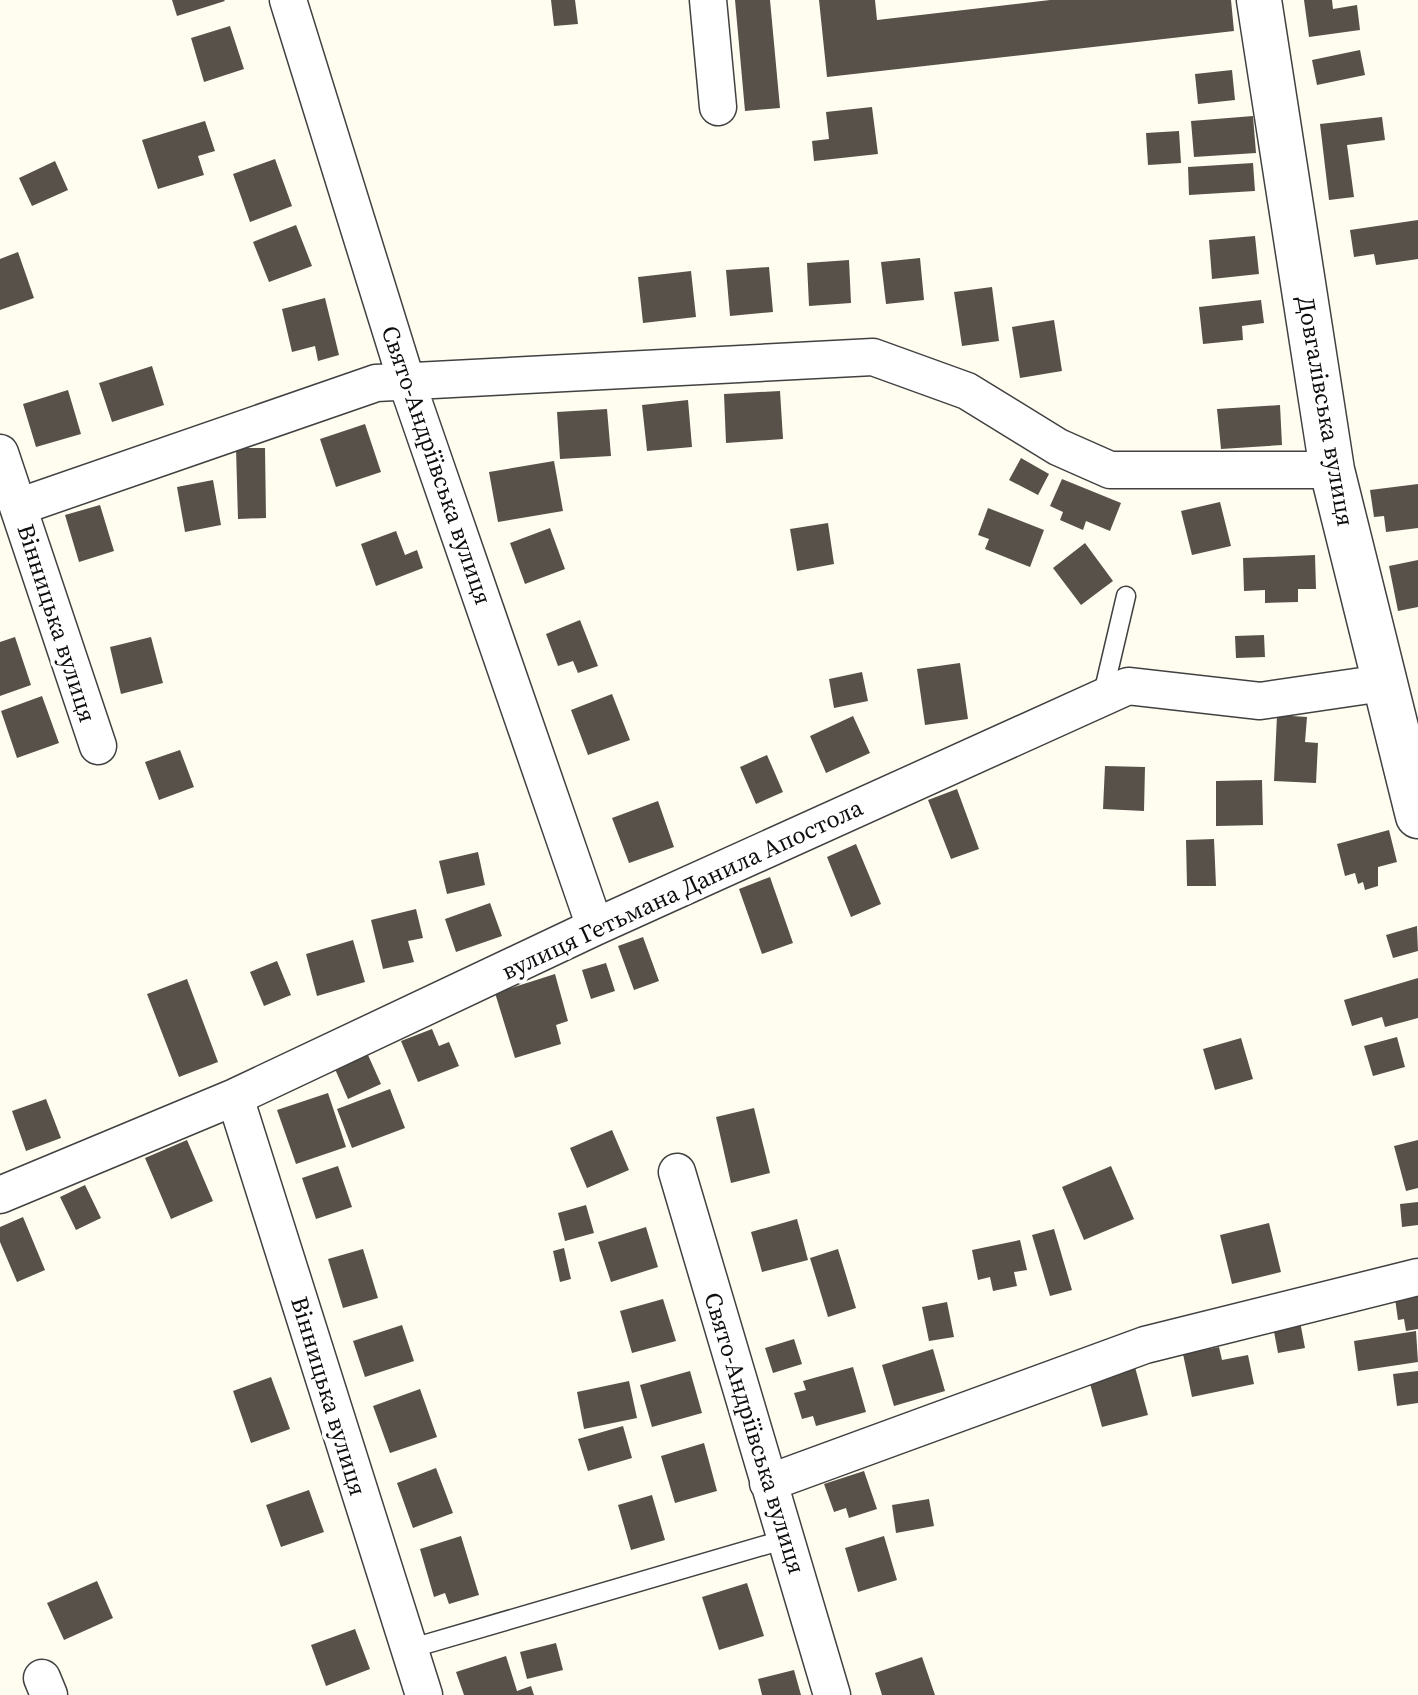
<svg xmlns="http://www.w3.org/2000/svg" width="1418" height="1695" font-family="'Source Serif 4',serif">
<rect width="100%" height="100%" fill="#fffdf0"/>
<path fill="#58514a" d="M172,0H224L225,1L177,16Z
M551,0H575L578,24L554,26Z
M735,0H770L780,108L745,111Z
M819,0H875L877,20L1050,0H1231L1234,31L827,77Z
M1304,0H1332L1333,9L1357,5L1360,30L1309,37Z
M230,26L244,69L204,82L191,38Z
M1360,50L1365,75L1317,85L1312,60Z
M1232,70L1235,100L1198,104L1195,74Z
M872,107L878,154L814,161L812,141L829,139L826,112Z
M1253,116L1256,153L1194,157L1191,121Z
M1382,117L1385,140L1347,145L1354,197L1329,200L1320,124Z
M205,121L215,151L198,156L204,175L158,189L142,140Z
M1179,131L1181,163L1148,165L1146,133Z
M275,159L292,206L250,222L233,174Z
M55,161L68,190L32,206L19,178Z
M1253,163L1255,191L1189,195L1188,167Z
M1418,220V259L1376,265L1374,254L1354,257L1350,230Z
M296,225L312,266L269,282L253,242Z
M1255,236L1259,274L1212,279L1209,240Z
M18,252L34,298L0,310V259Z
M920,258L924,300L886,304L881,262Z
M849,260L851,303L809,306L807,263Z
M769,267L773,312L730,316L726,270Z
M691,271L696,317L643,323L638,277Z
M992,287L999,341L962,346L954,292Z
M325,298L339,355L318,361L315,346L292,352L282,309Z
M1261,300L1264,323L1242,326L1243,340L1203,344L1199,307Z
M1054,320L1062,371L1020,378L1012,327Z
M152,366L164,405L112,422L99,383Z
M68,390L81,434L36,447L23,404Z
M780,391L783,439L726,443L724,394Z
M688,400L692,447L647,451L642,405Z
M1280,405L1282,445L1221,449L1217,409Z
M607,409L611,456L560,459L557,412Z
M365,424L381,472L336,487L320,439Z
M236,448H265L266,518L238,519Z
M1021,458L1049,474L1038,495L1009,480Z
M554,461L563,511L498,522L489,472Z
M1062,479L1121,503L1110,531L1086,521L1083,530L1060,520L1063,512L1050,506Z
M213,480L221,525L185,532L177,487Z
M1418,484V528L1386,532L1384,516L1374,517L1370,490Z
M1220,502L1231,546L1192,555L1181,511Z
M100,505L114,551L79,562L65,515Z
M988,508L1044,530L1030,567L985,549L989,539L978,535Z
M828,523L834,564L797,571L790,529Z
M550,528L565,569L525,584L510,543Z
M396,531L405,555L417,550L423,568L376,586L361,544Z
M1085,543L1113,581L1081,605L1053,568Z
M1315,555L1316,589H1298V602L1265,603V590L1244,591L1243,558Z
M1418,560V607L1398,611L1389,566Z
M580,620L598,666L578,673L573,661L558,666L546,634Z
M1264,635L1265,657L1236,658L1235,636Z
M15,637L31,685L0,696V642Z
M151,637L163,683L121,694L110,647Z
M960,663L968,719L925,725L917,669Z
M862,672L868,701L834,708L829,679Z
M612,694L630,740L588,755L571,710Z
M42,696L59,743L17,758L1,711Z
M1277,715L1307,717L1305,742L1318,743L1316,783L1274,781Z
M853,716L870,753L826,773L810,736Z
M180,750L194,787L159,800L145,762Z
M767,755L783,792L756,804L740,767Z
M1105,766L1145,767L1144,811L1103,809Z
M1262,780L1263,825L1216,826V781Z
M957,789L979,849L951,859L928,800Z
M658,801L674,847L629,863L612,818Z
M1389,830L1397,862L1378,867V886L1365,890L1363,882L1358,884L1355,873L1345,876L1337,844Z
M1214,839L1216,886H1187L1186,840Z
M856,844L881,904L851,917L827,857Z
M478,852L485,885L447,894L439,861Z
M770,877L793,943L762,954L739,889Z
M490,903L502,936L456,952L445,919Z
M416,909L423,938L408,941L414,962L383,969L371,920Z
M1417,926L1418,951L1393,958L1386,935Z
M643,937L659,981L634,990L618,946Z
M353,940L365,982L317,996L306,954Z
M277,961L291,995L264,1006L250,972Z
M606,963L615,991L591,999L582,970Z
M555,974L568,1021L556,1025L561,1044L515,1058L495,993Z
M1418,978V1018L1385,1027L1382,1017L1352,1026L1344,1000Z
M187,979L218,1062L179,1077L147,994Z
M432,1029L439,1046L449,1042L459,1066L418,1082L401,1041Z
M1397,1037L1405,1067L1373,1076L1364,1046Z
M1241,1038L1253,1079L1215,1090L1203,1049Z
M368,1055L381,1084L348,1099L335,1069Z
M390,1089L405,1128L352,1148L337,1109Z
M328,1093L346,1147L296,1164L277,1110Z
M46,1099L61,1138L26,1151L12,1111Z
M754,1108L770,1173L731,1183L716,1117Z
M612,1130L629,1170L587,1188L570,1148Z
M187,1140L213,1201L171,1219L145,1158Z
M1418,1140V1188L1406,1191L1394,1146Z
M338,1166L352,1207L316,1219L302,1178Z
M1111,1166L1134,1219L1084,1240L1062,1187Z
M85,1185L101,1218L76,1230L60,1197Z
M1418,1202V1225L1402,1227L1400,1204Z
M586,1205L594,1233L565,1241L558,1213Z
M23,1217L45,1270L17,1282L0,1242V1227Z
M797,1219L808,1260L762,1272L751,1232Z
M1269,1223L1281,1272L1232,1284L1220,1235Z
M646,1227L658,1267L611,1282L598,1242Z
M1054,1229L1072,1290L1050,1296L1032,1235Z
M1020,1240L1027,1270L1014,1272L1017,1286L993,1291L990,1277L978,1280L972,1250Z
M564,1248L571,1279L560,1282L553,1251Z
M363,1249L378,1298L343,1308L328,1259Z
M838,1249L856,1308L828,1317L810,1258Z
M1418,1288V1329L1406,1331L1404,1319L1398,1320L1394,1291Z
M663,1299L676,1341L632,1353L620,1311Z
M947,1302L954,1337L929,1341L922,1307Z
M1299,1316L1305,1348L1278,1353L1272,1321Z
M402,1325L414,1361L365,1377L353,1341Z
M1416,1331L1418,1362L1358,1371L1354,1341Z
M794,1339L802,1364L773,1373L765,1348Z
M1219,1347L1222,1360L1248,1355L1254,1384L1192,1397L1183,1354Z
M933,1349L945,1391L894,1406L882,1365Z
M853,1367L866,1412L816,1426L813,1416L802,1419L794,1393L806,1390L803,1381Z
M1135,1367L1148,1415L1102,1427L1089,1380Z
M690,1371L702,1413L652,1427L640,1385Z
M1418,1371V1403L1397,1406L1393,1374Z
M271,1377L290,1429L251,1443L233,1391Z
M629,1381L637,1418L584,1429L577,1392Z
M420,1389L437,1437L390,1453L373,1406Z
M623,1426L632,1458L588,1471L578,1439Z
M704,1443L717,1491L675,1503L661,1456Z
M436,1468L453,1513L413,1528L397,1483Z
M864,1471L877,1509L849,1518L846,1508L834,1512L824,1484Z
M309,1490L324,1532L281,1547L266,1505Z
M652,1495L665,1540L631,1550L618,1505Z
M929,1499L934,1526L896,1533L892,1505Z
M461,1536L479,1595L449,1604L445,1593L434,1597L420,1549Z
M884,1536L897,1580L858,1592L845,1548Z
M97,1581L113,1618L64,1640L47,1603Z
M747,1583L764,1636L719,1650L702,1597Z
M355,1629L370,1669L326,1686L311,1645Z
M556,1643L563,1670L527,1679L520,1652Z
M506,1656L517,1691L531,1686L534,1695H464L456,1672Z
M922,1657L935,1695H882L875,1673Z
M794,1670L801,1695H762L758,1679Z"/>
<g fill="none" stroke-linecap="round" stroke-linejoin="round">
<g stroke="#414141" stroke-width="21">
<path id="service" d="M1102,698L1126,596
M409,1649L786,1539"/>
</g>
<g stroke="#414141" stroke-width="39">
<path id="minor" d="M288,0L407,383L595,927
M708,0L718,107
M0,453L98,746
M18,507L376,383L873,357L967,391L1058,447L1110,470H1332
M235,1097L424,1695
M677,1172L832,1695
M0,1195L235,1097L595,927L1128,686L1260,701L1383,683
M768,1483L1145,1345L1418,1277
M42,1678L49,1695"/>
</g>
<g stroke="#414141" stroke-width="47">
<path id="tertiary" d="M1259,0L1332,470L1418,816"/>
</g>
<use href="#service" stroke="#fff" stroke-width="18"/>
<use href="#minor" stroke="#fff" stroke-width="36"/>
<use href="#tertiary" stroke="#fff" stroke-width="44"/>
</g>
<g text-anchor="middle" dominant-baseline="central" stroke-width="8" stroke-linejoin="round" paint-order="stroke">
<g font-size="24" fill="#0e0e0e" stroke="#fff">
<text transform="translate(1326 411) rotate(80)">Довгалівська вулиця</text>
<text transform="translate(437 465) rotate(71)">Свято-Андріївська вулиця</text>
<text transform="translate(57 623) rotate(72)">Вінницька вулиця</text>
<text transform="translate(682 889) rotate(-25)">вулиця Гетьмана Данила Апостола</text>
<text transform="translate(329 1396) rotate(73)">Вінницька вулиця</text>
<text transform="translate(755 1433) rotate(73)">Свято-Андріївська вулиця</text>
</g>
</g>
</svg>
